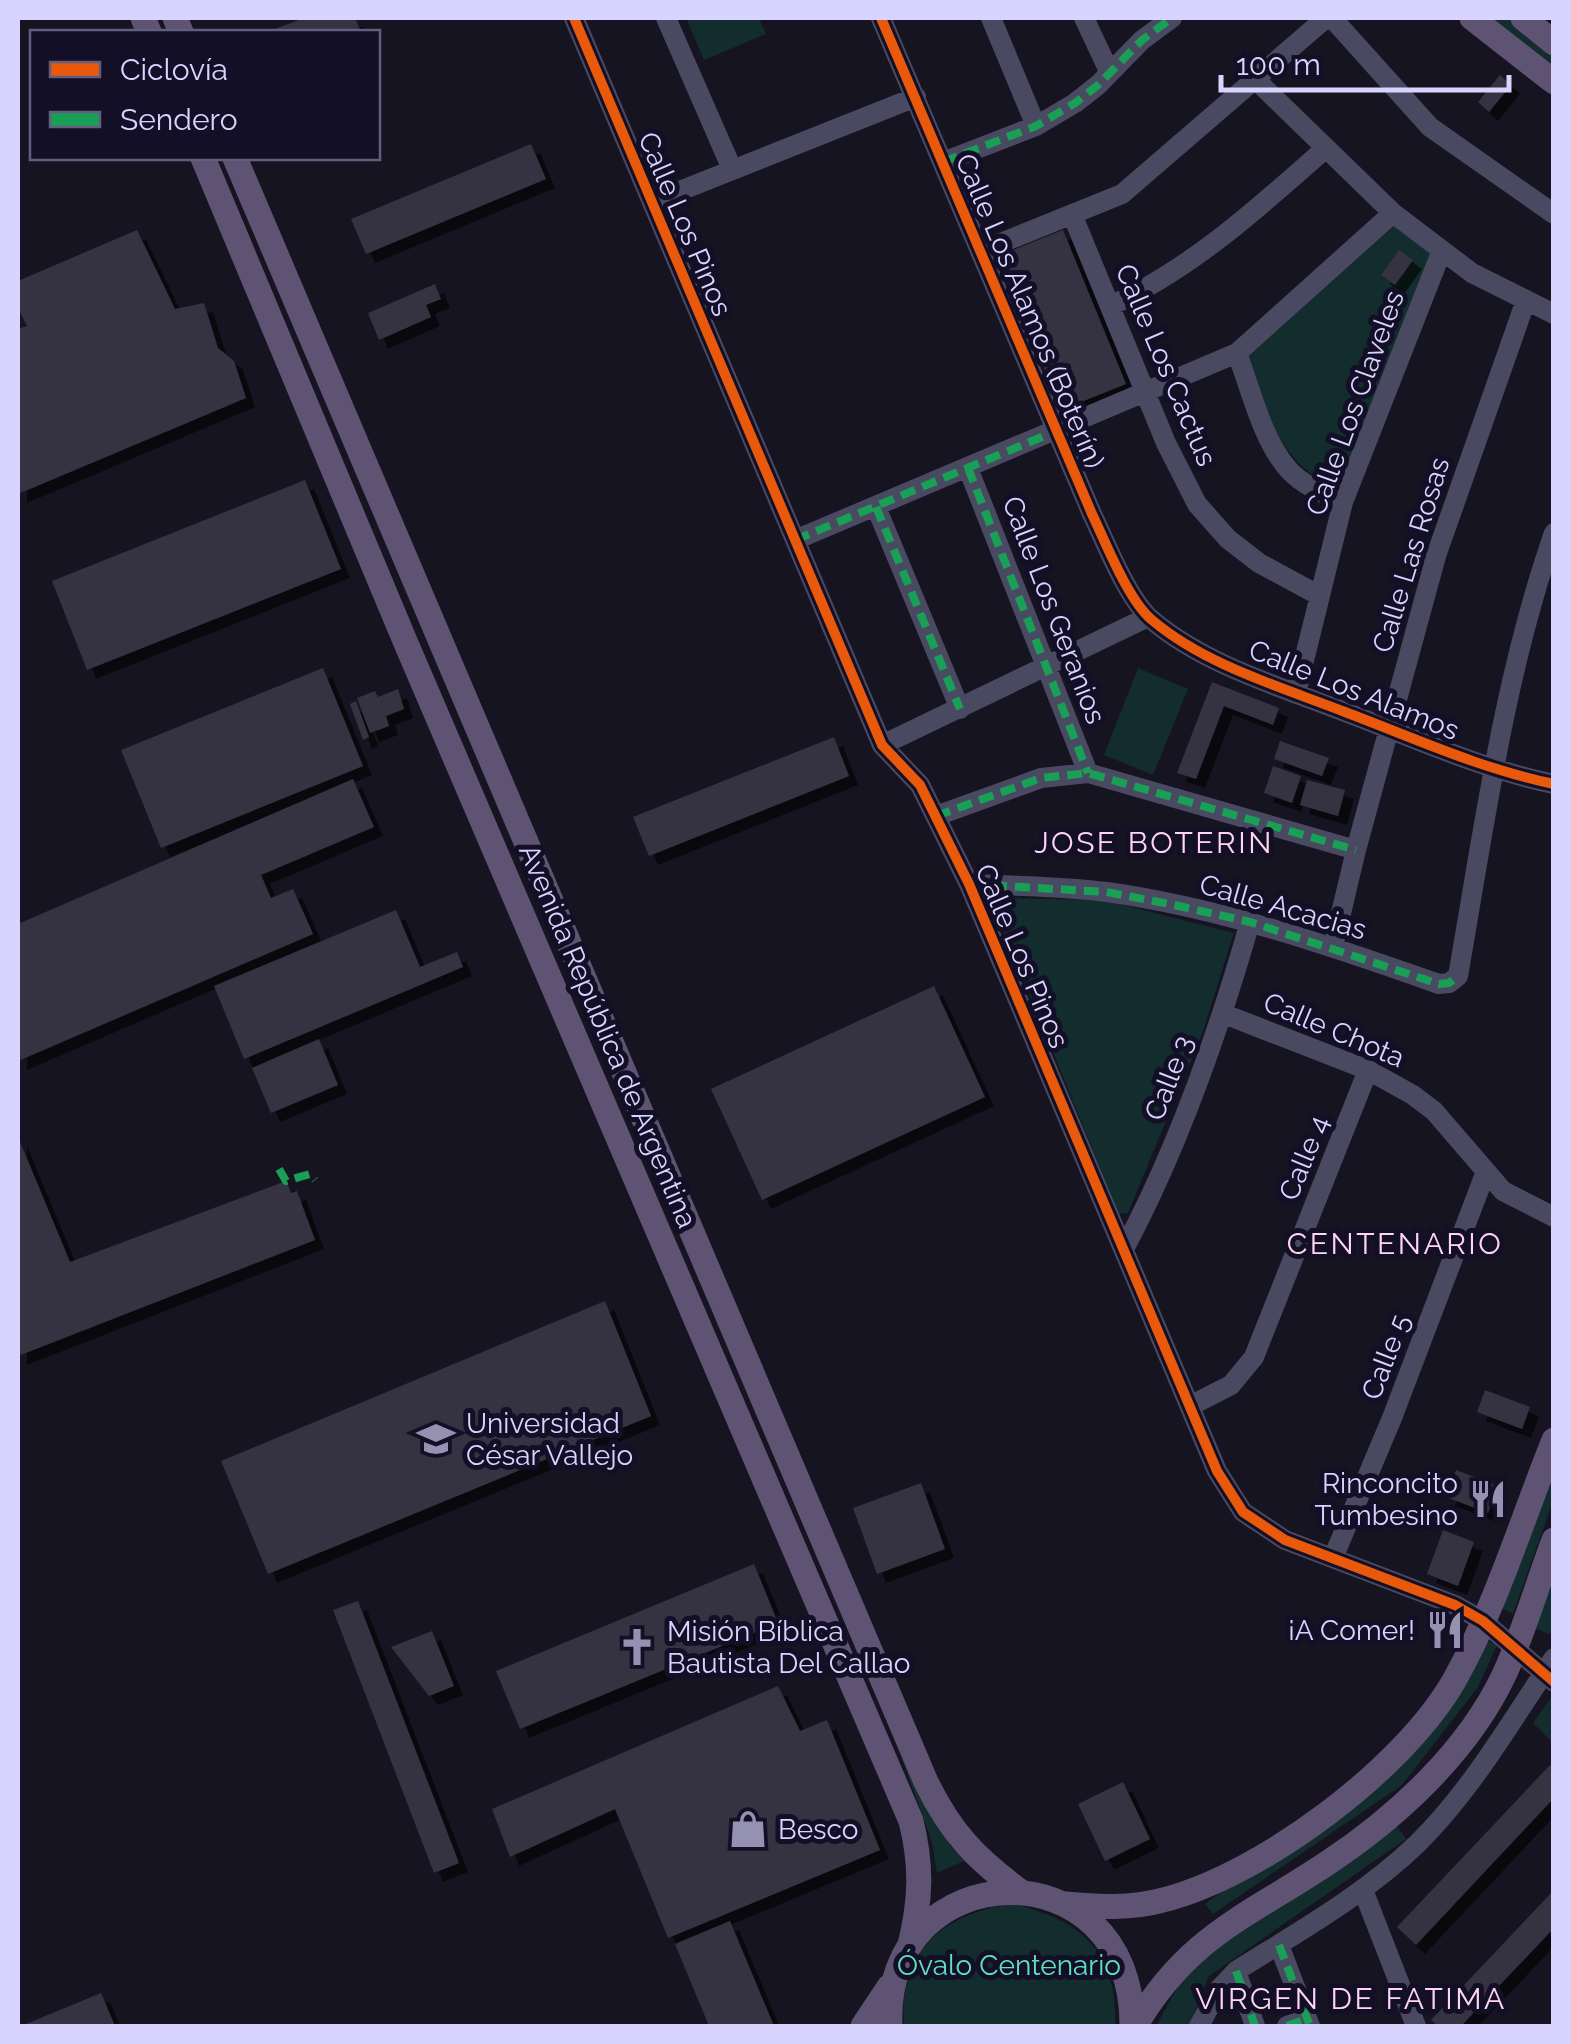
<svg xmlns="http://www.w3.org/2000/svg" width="1571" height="2044" font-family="Raleway,sans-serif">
<defs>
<filter id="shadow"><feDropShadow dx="9" dy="9" stdDeviation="0" flood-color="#0009"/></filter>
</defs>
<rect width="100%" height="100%" fill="#161421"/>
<path fill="#132c2d" d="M686,18H759L766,34L704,60Z
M1488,18H1516L1553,49V71Z
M1394,226L1433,256L1339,490C1279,464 1267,414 1247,357Z
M1138,668L1188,689L1153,775L1104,755Z
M997,898L1104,900L1234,933L1202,1034L1128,1213L1119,1214L992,903Z
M1553,1472V1501L1513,1614L1496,1605Z
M1553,1568V1632L1549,1634L1536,1629Z
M1479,1638L1497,1645L1478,1687L1402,1785L1213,1914L1205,1904L1385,1774Z
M1550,1699L1553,1702V1743L1533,1723Z
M910,1757L950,1845L964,1861L937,1873L932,1842L902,1759Z
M1394,1821L1406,1839L1209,1976L1189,2026H1156L1192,1961Z
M1011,1904C1080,1918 1119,1953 1115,2026H904C899,1951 941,1915 1011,1904Z"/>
<path fill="#343243" filter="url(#shadow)" d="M304,18H355L361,32H267Z
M1500,75L1511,85L1489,112L1478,102Z
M531,144L546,179L366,254L351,219Z
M137,230L175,309L204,303L218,348L234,361L246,398L18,494V329L27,326L18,308V281Z
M1063,230L1126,384L1061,410L998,256Z
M1399,250L1413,260L1395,285L1381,275Z
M435,284L441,299L426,305L431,317L379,340L368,313Z
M305,480L341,569L87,670L52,581Z
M323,668L363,766L161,848L121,750Z
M1212,682L1279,708L1273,725L1224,706L1196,779L1177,773Z
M398,689L404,709L386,716L389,726L370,733L357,698L375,691L378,697Z
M356,701L369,737L363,740L350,704Z
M834,737L849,776L649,856L633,817Z
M1280,741L1329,758L1322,776L1274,759Z
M1273,766L1301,776L1292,803L1264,793Z
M353,779L374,827L261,875L271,898L293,889L313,934L18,1061V924Z
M1307,780L1345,790L1338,816L1300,805Z
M396,910L420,967L457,952L463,967L244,1059L214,986Z
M934,986L985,1097L762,1200L711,1089Z
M319,1039L338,1085L271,1113L252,1068Z
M18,1137L70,1262L286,1181L291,1193L297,1191L315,1240L18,1356Z
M605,1301L651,1416L268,1574L221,1461Z
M1485,1390L1530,1407L1522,1429L1477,1412Z
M1456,1470L1498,1486L1488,1513L1446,1497Z
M921,1483L945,1549L877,1574L853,1508Z
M1443,1530L1474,1542L1458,1586L1427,1574Z
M754,1564L778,1623L520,1729L496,1671Z
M358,1601L459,1863L434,1873L333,1610Z
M432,1631L454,1686L429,1696L391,1647Z
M778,1686L800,1731L827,1720L880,1850L668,1938L615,1809L510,1857L492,1809Z
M1550,1765L1554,1768V1798L1416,1945L1397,1927Z
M1123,1782L1150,1839L1105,1861L1078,1804Z
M1554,1890V1928L1461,2026H1438L1431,2020Z
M730,1921L774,2026H709L675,1944Z
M101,1993L115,2026H21L60,2010Z"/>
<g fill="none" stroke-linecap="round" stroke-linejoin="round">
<path stroke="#4a4962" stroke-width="20" d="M574,18L882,745L920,785L969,884L1217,1471L1243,1512L1285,1540L1455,1605L1483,1621L1554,1682
M666,18L732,169
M881,18L1092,514C1106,543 1128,600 1152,620C1205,665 1281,687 1345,712C1414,738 1481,769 1554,784
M991,18L1036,126
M1084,18L1109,71
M1332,18L1430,127L1554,214
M1255,79L1393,213L1472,273L1554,314
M943,162L1036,126L1075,103L1098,85L1142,40L1172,18
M652,202L916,97
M1072,214L1166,443L1197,504L1228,539L1259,563L1320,596
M981,251L1122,194L1326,18
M1110,306C1193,268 1258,208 1326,148
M1237,353C1251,390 1262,439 1288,469C1302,485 1324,494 1343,502
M968,468L1088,773
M876,507L960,709
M795,540L1237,353L1393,213
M1296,693L1343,502L1442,250
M882,745L1148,617
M936,816L1041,778L1088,773L1356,850
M969,884C1015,886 1062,886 1107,892C1221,908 1331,946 1439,984L1449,983L1458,976C1484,828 1504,676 1554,533
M1333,947L1356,850L1436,556L1526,300
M1224,1014L1368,1070L1413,1095L1434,1111L1503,1191L1554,1217
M1124,1249C1179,1146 1218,1034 1250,922
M1190,1406L1231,1385L1254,1357L1368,1070
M1333,1558L1392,1418L1485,1174
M1363,1890L1416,2026
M1279,1945L1310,2026
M1236,1971L1255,2026
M1199,2026L1219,1989L1236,1971C1298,1932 1364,1895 1417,1844C1472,1790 1511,1721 1554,1658
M1287,2026L1307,2019"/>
<path stroke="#5e5373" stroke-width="25" d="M143,18L149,32
M175,18L181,32
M1472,18L1554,82
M1523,18L1554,43
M203,158L405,641L911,1821C922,1865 921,1900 910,1945
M235,158L926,1782C951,1833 975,1858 1021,1892
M1065,1904C1097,1907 1131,1909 1163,1900C1262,1875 1405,1768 1455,1679C1497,1604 1522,1519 1554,1440
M863,2026L889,1987
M890,2026C882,1852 1133,1844 1132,2026
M1135,2026C1189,1935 1247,1917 1329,1862C1398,1816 1468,1751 1504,1675C1524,1632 1537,1585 1554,1540"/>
<path stroke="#1a9f57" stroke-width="8" stroke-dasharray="15 8" stroke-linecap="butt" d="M943,162L1036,126L1075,103L1098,85L1142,40L1172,18
M968,468L1088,773
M876,507L960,709
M795,540L1056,431
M936,816L1041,778L1088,773L1356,850
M969,884L1106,892L1170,904L1250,922L1439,984L1449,983L1458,976
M279,1169L286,1181L310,1174L315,1180
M1279,1945L1310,2026
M1236,1971L1255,2026
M1287,2026L1307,2019"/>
<g stroke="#130f26" stroke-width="16">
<path id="cycleway" d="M574,18L882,745L920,785L969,884L1217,1471L1243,1512L1285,1540L1455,1605L1483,1621L1554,1682
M881,18L1092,514C1106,543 1128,600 1152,620C1205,665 1281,687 1345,712C1414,738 1481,769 1554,784"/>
</g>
<use href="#cycleway" stroke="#e8590c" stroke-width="10"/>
</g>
<defs>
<g id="university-bare" transform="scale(3)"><path d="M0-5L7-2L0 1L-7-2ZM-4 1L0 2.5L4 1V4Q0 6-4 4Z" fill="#9591b1" stroke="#130f26" stroke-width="2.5" paint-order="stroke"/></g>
<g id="restaurant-bare" transform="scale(3)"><path d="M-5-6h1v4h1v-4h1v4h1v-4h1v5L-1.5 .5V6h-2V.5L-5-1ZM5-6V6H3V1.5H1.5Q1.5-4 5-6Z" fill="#9591b1" stroke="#130f26" stroke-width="2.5" paint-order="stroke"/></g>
<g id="church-bare" transform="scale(3)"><path d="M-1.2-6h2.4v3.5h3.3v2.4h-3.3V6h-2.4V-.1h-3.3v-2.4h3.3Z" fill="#9591b1" stroke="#130f26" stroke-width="2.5" paint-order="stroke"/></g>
<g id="shop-bare" transform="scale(3)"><path d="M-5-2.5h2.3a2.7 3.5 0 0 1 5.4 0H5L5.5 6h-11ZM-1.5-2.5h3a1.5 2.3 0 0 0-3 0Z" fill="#9591b1" stroke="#130f26" stroke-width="2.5" paint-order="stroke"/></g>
</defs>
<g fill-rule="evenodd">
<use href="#university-bare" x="436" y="1439"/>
<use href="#restaurant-bare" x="1488" y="1499"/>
<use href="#restaurant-bare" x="1445" y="1630"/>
<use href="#church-bare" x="637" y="1647"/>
<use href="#shop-bare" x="748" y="1829"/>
</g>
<g text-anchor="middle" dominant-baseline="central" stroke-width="10" stroke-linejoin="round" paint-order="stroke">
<g font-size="28" fill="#d9d4ff" stroke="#130f26">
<text transform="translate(685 224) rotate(67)">Calle Los Pinos</text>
<text transform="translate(1030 311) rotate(67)">Calle Los Alamos (Boterín)</text>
<text transform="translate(1166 365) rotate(67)">Calle Los Cactus</text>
<text transform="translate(1355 403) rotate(-70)">Calle Los Claveles</text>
<text transform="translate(1411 555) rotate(-73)">Calle Las Rosas</text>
<text transform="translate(1054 610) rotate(69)">Calle Los Geranios</text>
<text transform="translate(1354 690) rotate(22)">Calle Los Alamos</text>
<text transform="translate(1283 907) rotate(16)">Calle Acacias</text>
<text transform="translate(1022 956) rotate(67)">Calle Los Pinos</text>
<text transform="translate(1334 1030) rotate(23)">Calle Chota</text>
<text transform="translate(608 1036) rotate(67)">Avenida República de Argentina</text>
<text transform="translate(1169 1078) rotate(-69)">Calle 3</text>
<text transform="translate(1304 1158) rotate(-68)">Calle 4</text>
<text transform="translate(1386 1357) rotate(-69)">Calle 5</text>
</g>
<g font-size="28" fill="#d9d4ff" stroke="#130f26" text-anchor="start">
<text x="466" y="1423">Universidad<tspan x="466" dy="32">César Vallejo</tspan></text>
<text x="1458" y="1483" text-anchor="end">Rinconcito<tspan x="1458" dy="32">Tumbesino</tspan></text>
<text x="1415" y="1630" text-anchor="end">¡A Comer!</text>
<text x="667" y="1631">Misión Bíblica<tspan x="667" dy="32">Bautista Del Callao</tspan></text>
<text x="778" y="1829">Besco</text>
</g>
<g font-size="28" fill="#5fe0c0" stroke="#130f26">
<text x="1009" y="1965">Óvalo Centenario</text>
</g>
<g font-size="30" letter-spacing="2.5" fill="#ffd6f0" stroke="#130f26">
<text x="1154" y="842">JOSE BOTERIN</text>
<text x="1395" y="1243">CENTENARIO</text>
<text x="1351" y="1998">VIRGEN DE FATIMA</text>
</g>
</g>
<rect width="1571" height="2044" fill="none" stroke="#d9d4ff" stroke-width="40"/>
<rect x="30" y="30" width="350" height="130" fill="#130f26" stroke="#625e7d" stroke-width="2.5"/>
<rect x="50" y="62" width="50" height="15" fill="#e8590c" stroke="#625e7d" stroke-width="2.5"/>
<text x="120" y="80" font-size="30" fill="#d9d4ff">Ciclovía</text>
<rect x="50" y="112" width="50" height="15" fill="#1a9f57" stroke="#625e7d" stroke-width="2.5"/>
<text x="120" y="130" font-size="30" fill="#d9d4ff">Sendero</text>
<path d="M1221 75v15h288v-15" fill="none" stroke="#d9d4ff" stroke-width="5"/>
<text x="1236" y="75" font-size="30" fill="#d9d4ff" stroke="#130f26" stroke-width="8" paint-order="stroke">100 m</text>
</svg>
